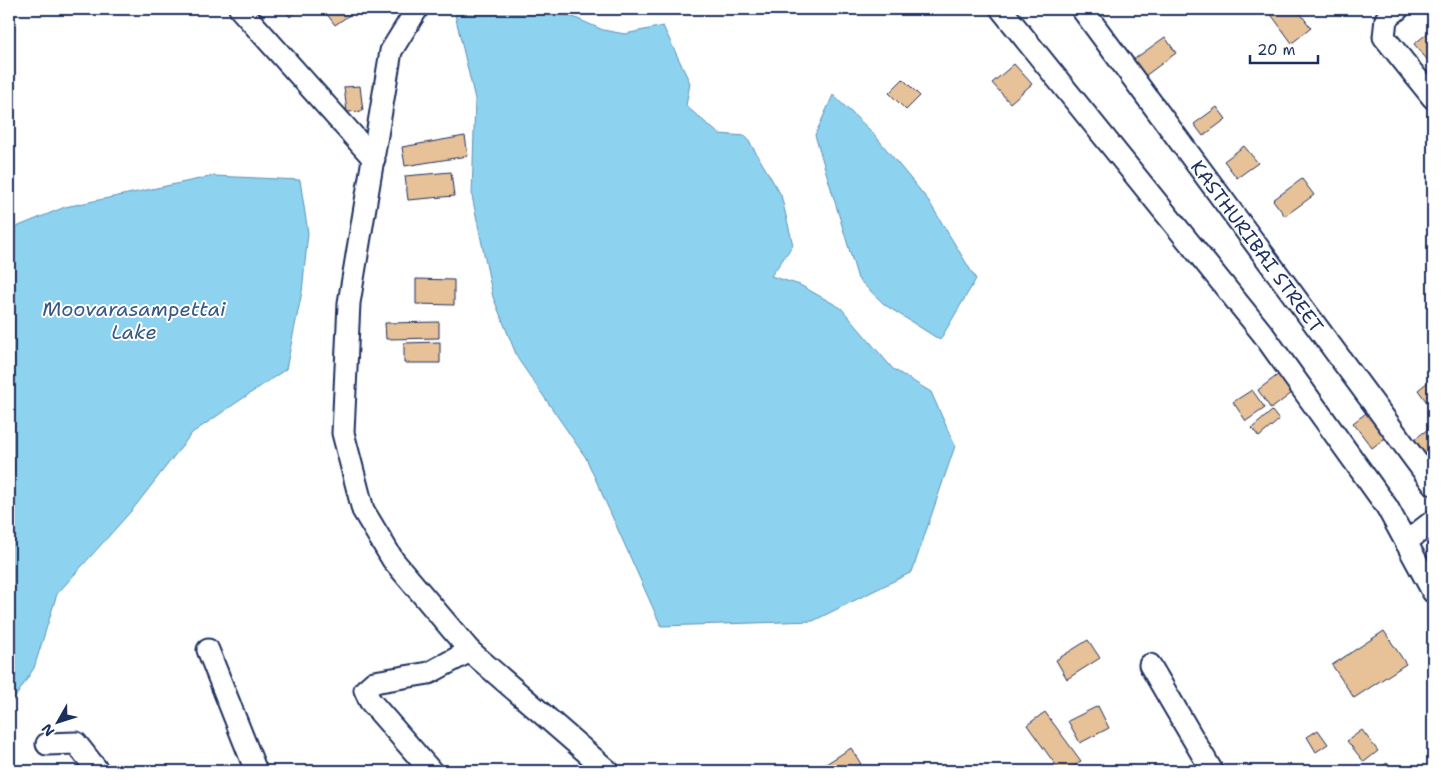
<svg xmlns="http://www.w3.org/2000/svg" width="1442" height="780" font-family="'Shantell Sans',sans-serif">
<rect width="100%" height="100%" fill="#fff"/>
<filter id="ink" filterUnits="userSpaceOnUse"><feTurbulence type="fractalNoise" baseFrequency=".02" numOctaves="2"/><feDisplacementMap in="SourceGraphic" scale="10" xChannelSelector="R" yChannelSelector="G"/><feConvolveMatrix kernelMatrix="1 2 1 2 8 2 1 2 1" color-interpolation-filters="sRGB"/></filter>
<g filter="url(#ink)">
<path fill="#8dd2ef" stroke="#5f91b5" d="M462,9H555L603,30L625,34L663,26L690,83L686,106L719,134L746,136L781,195L793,245L771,276L800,285L841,308L893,369L931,392L955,446L912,572L813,621L661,626L586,458L518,359L493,297L472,196L475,99L455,15Z
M833,95L873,133L928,200L976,279L940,340L885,305L858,279L815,135Z
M214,176L300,180L308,233L302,292L286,369L192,433L133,509L57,594L34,668L9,707V230L65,207Z"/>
<path fill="#e7c197" stroke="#1b2f5e" d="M283,9H299L290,17Z
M323,9H347L351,14L335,25Z
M1267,9H1297L1311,28L1292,43Z
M1433,29V60L1430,63L1414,44Z
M1165,37L1176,53L1145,76L1133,60Z
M1014,64L1032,84L1010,103L992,83Z
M903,79L920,96L906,110L889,93Z
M360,86L363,111L347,112L344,87Z
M1217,107L1226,119L1203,136L1194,124Z
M465,136L468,156L405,166L402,147Z
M1244,146L1258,163L1237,178L1224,161Z
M451,172L454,196L408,200L405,176Z
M1302,179L1314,195L1285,216L1273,200Z
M416,279L454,280V305L416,304Z
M439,322V338L386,339L385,323Z
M440,342V363H404V343Z
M1279,374L1292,393L1271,409L1258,390Z
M1433,378V406L1431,408L1418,390Z
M1252,390L1265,408L1246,421L1233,402Z
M1370,410L1389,435L1372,448L1353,423Z
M1272,411L1279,420L1259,437L1252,428Z
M1431,427L1433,430V467L1412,441Z
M1384,631L1406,664L1354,698L1332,665Z
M1088,640L1100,658L1067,679L1056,660Z
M1098,706L1109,728L1080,743L1068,721Z
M1045,712L1081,761L1067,771H1060L1027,725Z
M1318,730L1328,744L1316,752L1307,737Z
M1362,730L1378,751L1364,762L1347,741Z
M851,748L861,764L849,771H815Z
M1387,763L1392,771H1375Z"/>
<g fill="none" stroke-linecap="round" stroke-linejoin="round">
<g stroke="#1b2f5e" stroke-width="25">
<g id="minor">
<path d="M240,9L374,159"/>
<path d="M417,9L391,51L349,303L343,433L363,510L393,560L470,651L608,771"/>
<path d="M1001,9L1263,334L1387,507L1433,592"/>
<path id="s1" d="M1082,9L1433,484"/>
<path d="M1398,9L1386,19L1384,37L1433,98"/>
<path d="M1406,542L1433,521"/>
<path d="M208,650L256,771"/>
<path d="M1150,665L1212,771"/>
<path d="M47,744L76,743L98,771"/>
<path d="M431,771L370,701L365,690L374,682L429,673L470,651"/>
</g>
</g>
<use href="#minor" stroke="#fff" stroke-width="21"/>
</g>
</g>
<g text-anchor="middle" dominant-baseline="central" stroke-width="4" stroke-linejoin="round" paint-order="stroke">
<g font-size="19" fill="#1b2f5e" stroke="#fff">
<text stroke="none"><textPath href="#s1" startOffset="295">KASTHURIBAI STREET</textPath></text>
</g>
<g font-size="20" font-style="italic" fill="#385882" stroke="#fff">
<text x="134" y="309">Moovarasampettai<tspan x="134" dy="23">Lake</tspan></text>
</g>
</g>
<rect width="1442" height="780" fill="none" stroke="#fff" stroke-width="30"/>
<rect x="15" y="15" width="1412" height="750" fill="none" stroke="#1b2f5e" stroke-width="2" filter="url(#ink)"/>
<g transform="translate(58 722) rotate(231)" stroke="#ffffff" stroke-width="4" paint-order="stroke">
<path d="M0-4L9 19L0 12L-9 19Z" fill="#1b2f5e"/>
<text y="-8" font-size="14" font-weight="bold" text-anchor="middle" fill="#1b2f5e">N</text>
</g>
<path d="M1250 55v8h68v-8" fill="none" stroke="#1b2f5e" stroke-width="2.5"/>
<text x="1257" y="55" font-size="15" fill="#1b2f5e" stroke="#ffffff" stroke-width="4" paint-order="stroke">20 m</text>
</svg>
